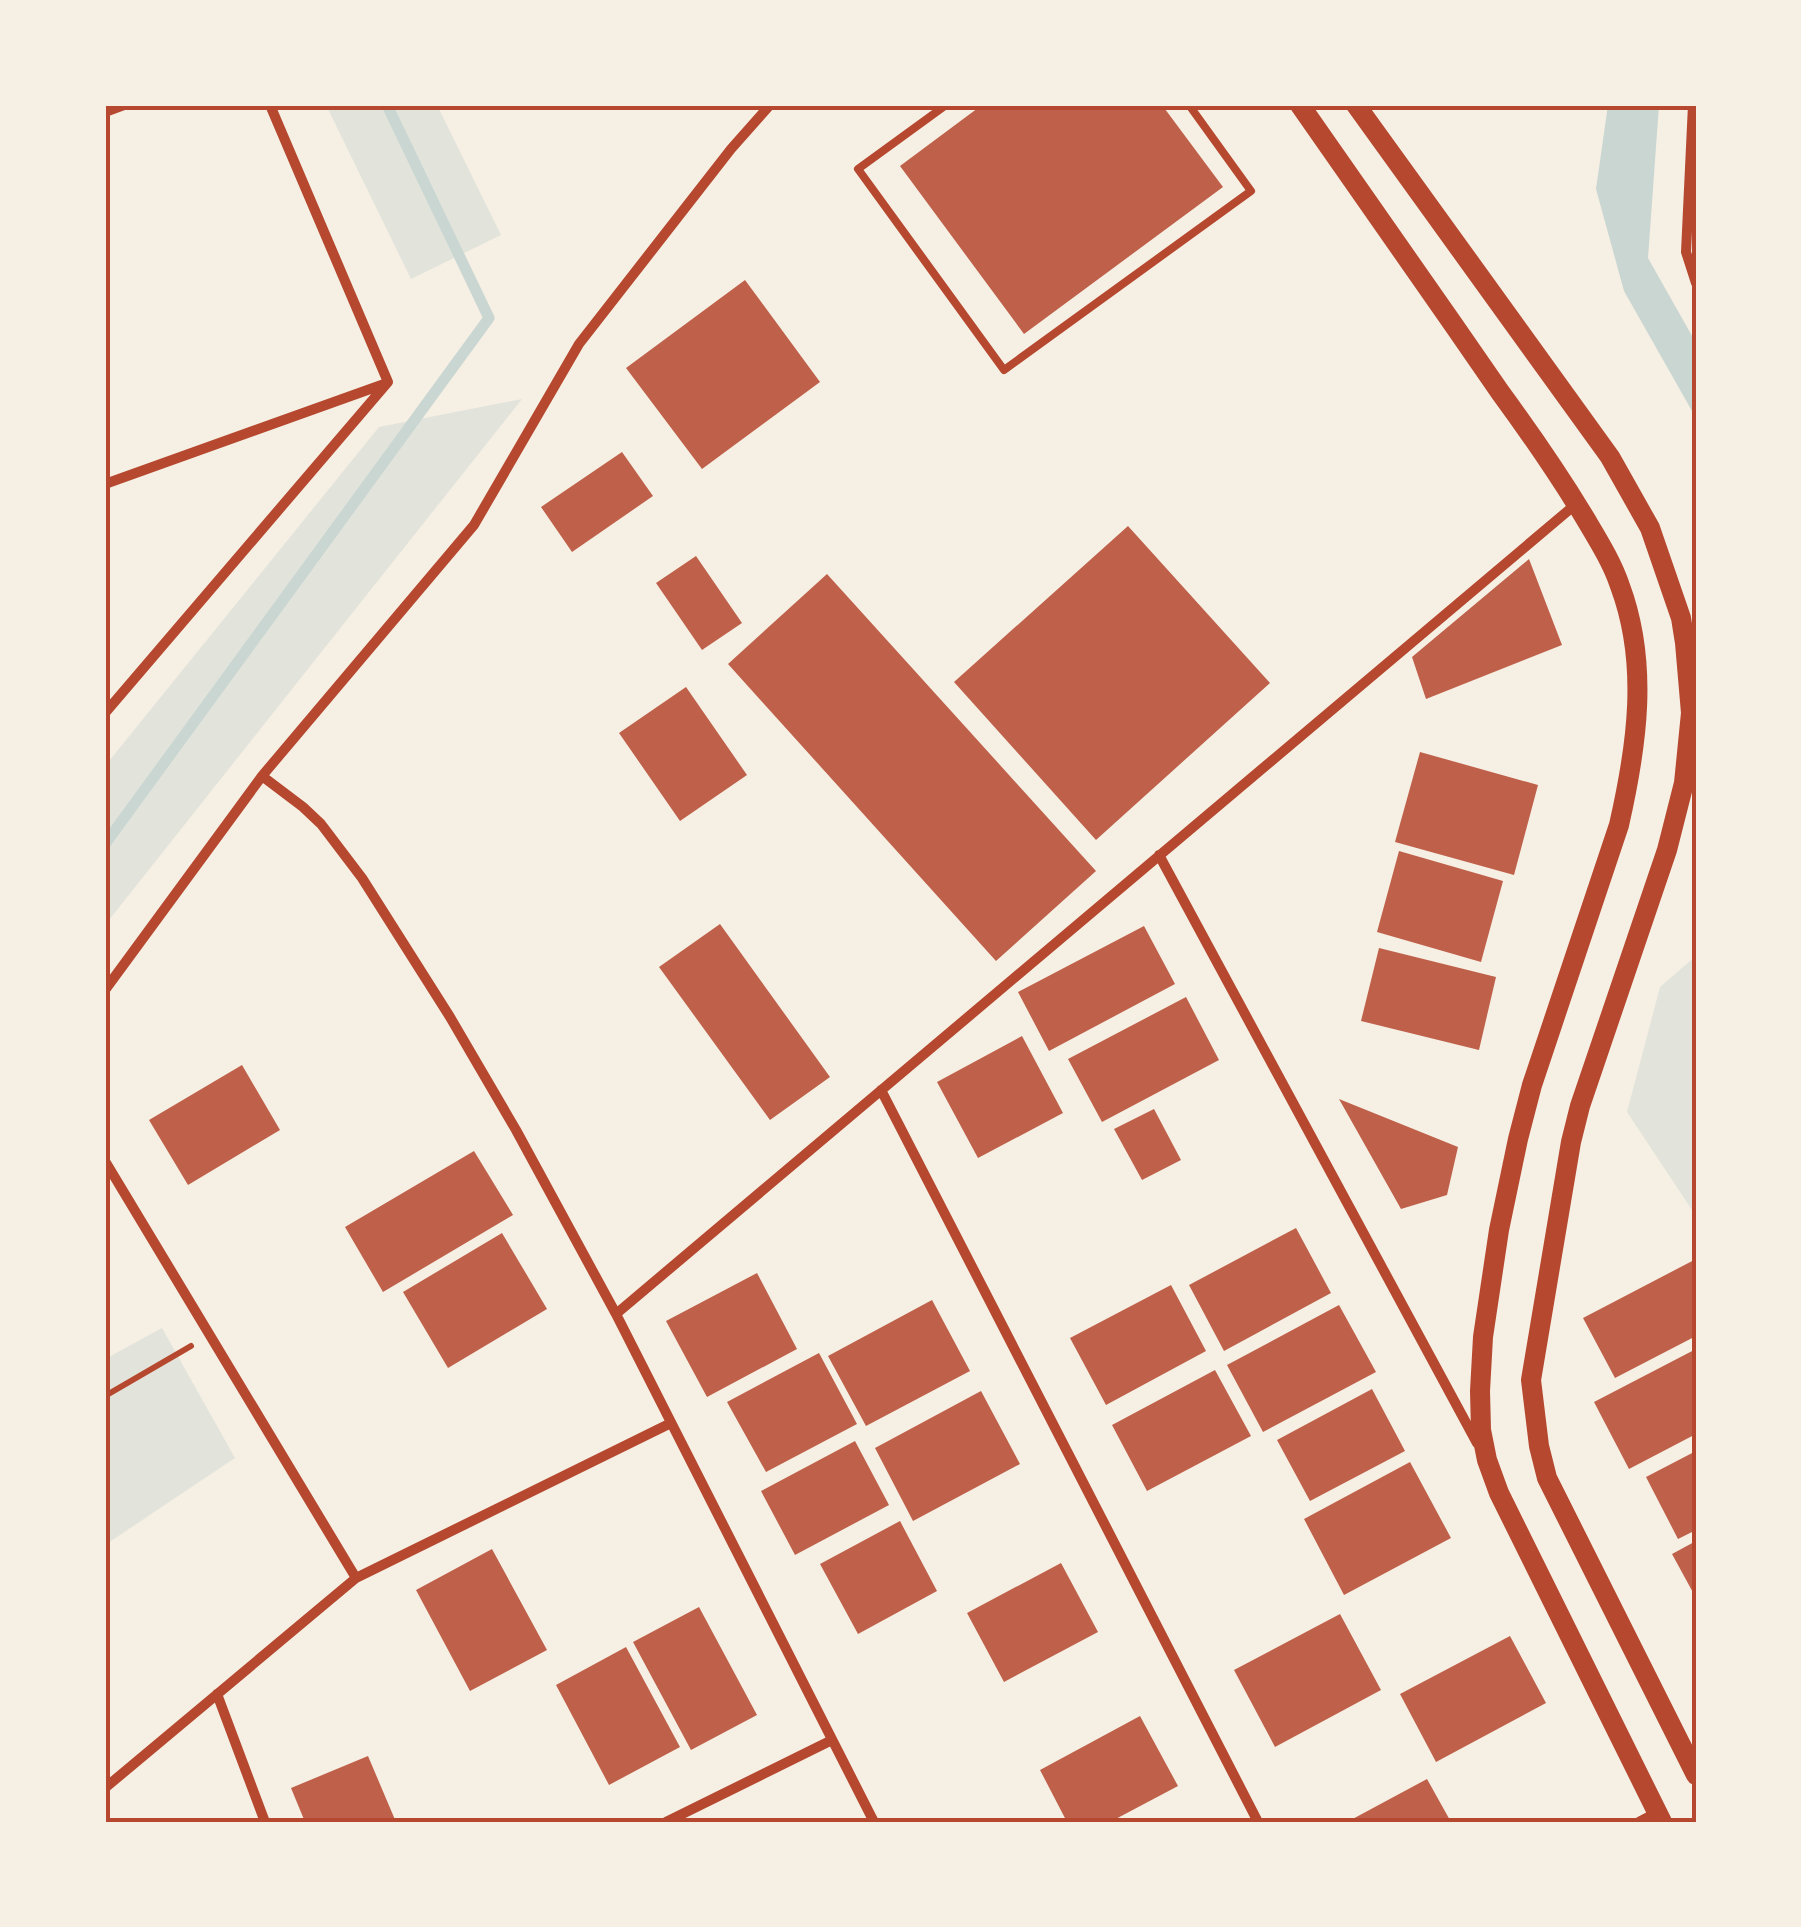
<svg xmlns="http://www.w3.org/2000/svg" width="1801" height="1927" font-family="'PT Sans Narrow',sans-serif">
<rect width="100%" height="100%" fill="#f6efe4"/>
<path fill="#e2e4dc" d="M326,105H437L501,235L411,279Z
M522,399L105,925V766L379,427Z
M1696,956V1216L1627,1112L1660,987Z
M162,1328L235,1458L105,1545V1359Z"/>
<path fill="#c9d6d2" d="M1608,105H1659L1648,258L1696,343V418L1624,291L1596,189Z"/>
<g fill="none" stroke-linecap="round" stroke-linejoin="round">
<path stroke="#c9d6d2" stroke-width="11" d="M105,844L489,318L387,105"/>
</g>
<path fill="#bf614a" d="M982,105H1162L1223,187L1024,334L900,166Z
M745,280L820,382L702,469L626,368Z
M622,452L653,496L572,552L541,507Z
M1128,526L1270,683L1096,840L954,682Z
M696,556L742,623L702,650L656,583Z
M1529,559L1562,645L1426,699L1412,657Z
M827,574L1096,871L996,961L728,664Z
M686,687L747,775L680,821L619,733Z
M1420,752L1538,785L1514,875L1395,842Z
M1399,851L1503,881L1481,962L1377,932Z
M720,924L830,1077L770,1120L659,967Z
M1144,926L1175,984L1049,1051L1018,992Z
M1379,948L1496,977L1479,1050L1361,1021Z
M1186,997L1219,1060L1102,1122L1068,1059Z
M1022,1036L1063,1113L978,1158L937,1082Z
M242,1065L280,1130L188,1185L149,1120Z
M1339,1099L1458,1147L1447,1195L1401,1209Z
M1154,1109L1181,1160L1142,1180L1114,1129Z
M474,1151L513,1215L383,1292L345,1227Z
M1296,1228L1331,1293L1224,1351L1189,1285Z
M502,1233L547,1309L448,1368L403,1292Z
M1696,1259V1336L1615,1378L1583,1318Z
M757,1273L797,1349L707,1397L666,1321Z
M1171,1285L1206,1351L1106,1405L1070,1338Z
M932,1300L970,1371L866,1426L828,1356Z
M1339,1305L1376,1372L1263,1432L1227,1365Z
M1696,1349V1434L1629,1469L1594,1402Z
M819,1353L857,1424L766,1472L727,1402Z
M1215,1370L1251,1436L1147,1491L1112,1425Z
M1372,1389L1405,1451L1310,1501L1277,1440Z
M981,1391L1020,1464L913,1521L875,1448Z
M855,1441L889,1505L795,1555L761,1491Z
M1696,1451V1530L1678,1539L1646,1477Z
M1410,1462L1451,1538L1344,1595L1304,1519Z
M900,1521L937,1591L858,1634L820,1564Z
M1696,1541V1598L1672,1554Z
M492,1549L547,1650L470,1691L416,1590Z
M1061,1563L1098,1632L1004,1682L967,1613Z
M699,1607L757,1715L691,1750L633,1642Z
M1340,1614L1381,1690L1275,1747L1234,1670Z
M1510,1636L1546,1703L1436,1762L1400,1694Z
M626,1647L680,1747L609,1785L556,1685Z
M1140,1716L1178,1786L1110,1822H1067L1040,1770Z
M368,1756L396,1822H305L291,1788Z
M1427,1779L1451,1822H1347Z"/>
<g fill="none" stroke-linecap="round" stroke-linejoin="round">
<path stroke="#b5482f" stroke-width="6" d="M105,1396L191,1346"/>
<path stroke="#b5482f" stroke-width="8" d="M946,105L858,169L1004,370L1251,191L1189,105"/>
<path stroke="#b5482f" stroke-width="10" d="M270,105L388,382
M1693,105L1686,252L1696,283
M105,112L124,105
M105,484L387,383
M105,713L388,382
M262,776L303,807L321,824L362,878L450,1017L516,1130L616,1314L874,1822
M1159,855L1477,1443
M105,990L262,776L474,525L579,344L731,149L770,105
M881,1090L1258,1822
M105,1161L356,1578
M616,1314L1576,504
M217,1694L265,1822
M105,1788L356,1578L671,1423
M666,1822L832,1740
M1639,1822L1658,1812"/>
<path stroke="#b5482f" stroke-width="20" d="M1300,105C1367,201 1434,296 1500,392C1530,433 1559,475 1585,518C1598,540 1612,562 1620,586C1649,664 1637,746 1619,825L1532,1085L1518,1139L1499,1230L1483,1337L1480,1391L1481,1430L1487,1460L1499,1493L1662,1822
M1356,105L1610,457L1650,528L1681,618L1685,643L1691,713L1684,783L1667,850L1580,1106L1571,1142L1531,1380L1539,1446L1547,1478L1696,1775"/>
</g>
<rect width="1801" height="1927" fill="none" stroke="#f6efe4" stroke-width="215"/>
<rect x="108" y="108" width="1586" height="1712" fill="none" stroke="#b5482f" stroke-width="4"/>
</svg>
